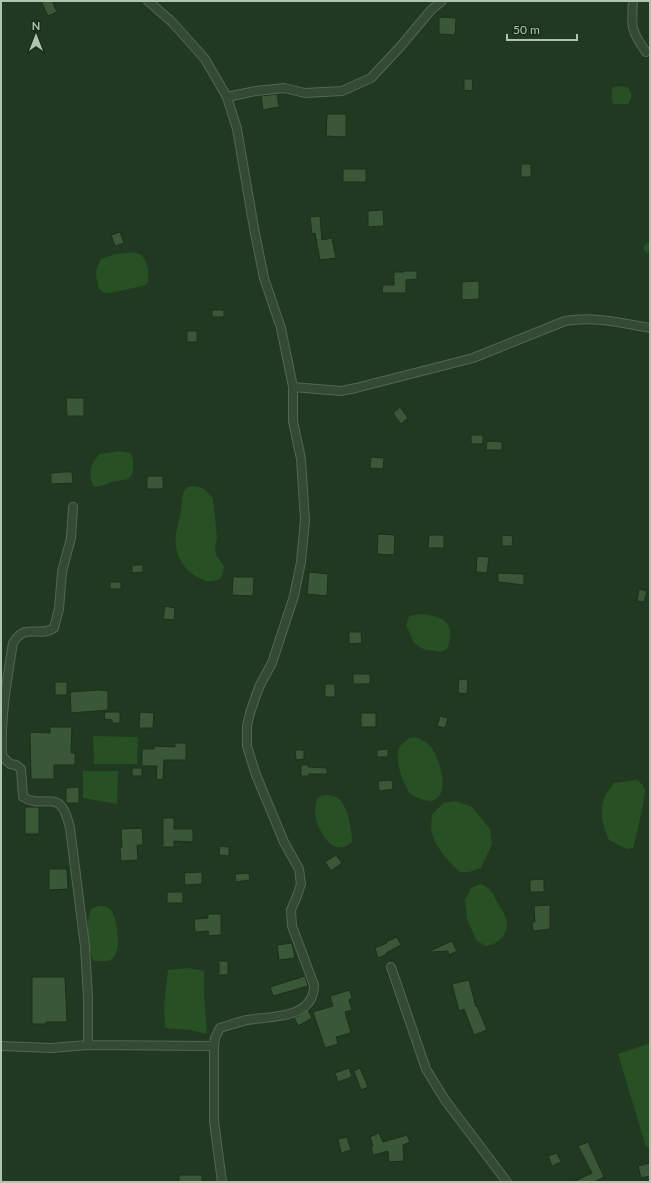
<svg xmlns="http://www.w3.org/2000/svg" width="651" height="1183" font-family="Lato,sans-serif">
<rect width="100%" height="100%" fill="#213920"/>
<path fill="#275025" d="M617,86L627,87C632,91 633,98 628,104H614L612,102V88Z
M133,252L142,255C148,264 150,273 147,284L142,286L110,293H104L99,289C96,276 94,272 101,259L116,254Z
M120,451L131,453C134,462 136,478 124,480C120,481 116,481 112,482C105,484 101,487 94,487C87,474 91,464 99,454Z
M194,486L203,488L213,498L217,538L215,549L216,555L224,566L223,573L220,579C216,580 212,582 208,581C192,578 178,563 176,547C174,535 179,522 181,510C183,500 180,495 187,487Z
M420,614C444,616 457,623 447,649L441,652L423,649L414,643L406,625L409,616Z
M93,736L138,737L137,764H94Z
M416,737C421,739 427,742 431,747C439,758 450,789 436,799C432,802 426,801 421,799C417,797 411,795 408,791C407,789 406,785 404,783C399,770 396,760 399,747L409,738Z
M83,771H118L117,804L83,798Z
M637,780C641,783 644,785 645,790C646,795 635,842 633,848L627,849L609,840C603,826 598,811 605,796C607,792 611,787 614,783Z
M327,795C331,796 336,796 339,799C348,806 352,831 352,842C333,860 317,830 315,813C315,809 316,804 316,801L320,796Z
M456,801L472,807L490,829L492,844L481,868L469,872H459C449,861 435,848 432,833C430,828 432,820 432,815L443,803Z
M481,884C492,890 492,892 497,902C504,913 512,924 503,936C498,943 493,945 485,946L476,940L467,919L465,900L471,888Z
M98,906C102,906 106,906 110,909C118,917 123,955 110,960C106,962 99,961 94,961C86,945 86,925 91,909Z
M188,968L204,971V993L207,1034L191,1030L165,1028L164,1008L168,970Z
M650,1043V1147H646L618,1054Z"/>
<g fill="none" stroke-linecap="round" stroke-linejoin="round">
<path stroke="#275025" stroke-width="10" d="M649,248L650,247"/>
</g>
<path fill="#3a5738" stroke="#1c301b" d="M41,1H52L57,12L48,16Z
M439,17L456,18L455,35L439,34Z
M464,79H473L472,91L464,90Z
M277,94L279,107L263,110L261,96Z
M327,114H346V137L326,136Z
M521,164H531V177H521Z
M343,169H366V182H343Z
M383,210L384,226L368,227V211Z
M320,216L322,240L332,238L336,258L320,260L315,233L312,234L310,217Z
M120,232L124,243L115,246L111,235Z
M404,271H417V279L406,280V293H382L383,285H394V272H404Z
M479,281V299L462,300V282Z
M212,310H224V317H212Z
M187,331H197V342H187Z
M66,398H84V416H67Z
M400,407L408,418L401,424L393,413Z
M471,435H483V444H471Z
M487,441L502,442V450H486Z
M371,457L384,458L383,469L370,468Z
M63,472H72L73,483L51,484V473Z
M147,476H163V489H147Z
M378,534L395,535L394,555L377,554Z
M429,535H444V548H428Z
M502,535L513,536L512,546H502Z
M477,556L489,557L487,573L476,572Z
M132,565H143V572L132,573Z
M309,572L328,574L327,596L307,594Z
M498,573L524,574V585L498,582Z
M233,577H254L253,596L232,595Z
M110,582H121V589H110Z
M639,589L647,591L644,602L637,601Z
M165,606L175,608L174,620L163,619Z
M349,632H361L362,643L349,644Z
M353,674H370V684H353Z
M459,679L468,680L467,694L458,693Z
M55,682H67V695H55Z
M325,684H335V697H325Z
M98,690L108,691V710L71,713L70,692Z
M105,712H120V723H112V720L104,719Z
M140,712L154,713L153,728H139Z
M361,713H376V727H361Z
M440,716L448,718L445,728L437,726Z
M50,727H72L71,753H75V765H54V779H31L30,732L50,733Z
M175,743H186V760H164L163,780L156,779L157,766H142V749H154V746L175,747Z
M388,749V757H377V750Z
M295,750H304V759L296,760Z
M301,765H308V767L327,768V774H309V776H301Z
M132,768H142V776H132Z
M392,780L393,789L379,791L378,781Z
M79,787V803H66V788Z
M25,807H39V834H25Z
M163,818H174V829H193V842L174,841V847H163Z
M142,828L143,845H137L138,860L121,861L120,848L122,847L121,829Z
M220,846L229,847V856L219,855Z
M336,855L342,863L331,871L325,862Z
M49,869H67L68,889L49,890Z
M202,872V884L185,885L184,873Z
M249,873L250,880L236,882L235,874Z
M544,879V892H530V880Z
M167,892H183V903H167Z
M550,905V929L533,931L532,922H535L534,906Z
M208,914H221V935L209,936L208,931L195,932L194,919L208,918Z
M397,937L401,945L386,953L387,954L378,958L375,948L387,943L386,942Z
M452,941L457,951L449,955L448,951L430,952V951Z
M292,943L295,958L279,960L277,945Z
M219,961H228V975H219Z
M305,976L308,986L273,996L270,987Z
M32,977H65L67,1022H46V1024H32Z
M469,980L476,1007L477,1006L487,1030L474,1035L464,1009L459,1011L452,984Z
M350,990L352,998L349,1000L352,1010L345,1012L351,1033L336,1037L338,1044L325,1048L313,1012L333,1006L330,996Z
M308,1010L312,1018L298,1026L294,1018Z
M349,1068L352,1077L338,1082L335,1073Z
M360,1068L368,1087L361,1090L354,1071Z
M379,1133L383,1142L407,1135L410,1142L403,1145L404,1161L389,1162L388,1151L373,1155L371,1147L373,1146L370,1137Z
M347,1137L351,1150L341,1153L338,1139Z
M588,1142L604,1177L594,1182H573L592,1173L578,1146Z
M557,1153L561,1162L552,1166L548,1156Z
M650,1163V1176L641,1178L638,1166Z
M179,1175H202V1182H179Z"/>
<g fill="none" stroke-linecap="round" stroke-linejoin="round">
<g stroke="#526751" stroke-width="10">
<path id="minor" d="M148,1L172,22L205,59L227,97L237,129L254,228L264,278L281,328L293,387V421L301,459L305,520L301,562L294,596L272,663L259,687L250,713L247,726V746L256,775L284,842L299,869L301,884L297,896L291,910L292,926L314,985C314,1019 272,1016 247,1020C238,1022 229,1025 220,1028L215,1038L214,1046V1121L222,1182
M633,1C631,27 631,31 646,52
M227,97L256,91L284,88L305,93L342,91L371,78L400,47L431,10L442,1
M293,387L341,391L356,388L473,358L565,321C593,316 622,323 650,328
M73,507L71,538L62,572L59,609L54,628C39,638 25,622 13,643C7,680 0,719 2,756L10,764L16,765L21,769L23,797C46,811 60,784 70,828L85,946L88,998V1045L214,1046
M391,967L426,1069L445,1100L507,1182
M1,1046L51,1048L88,1045"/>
</g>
<use href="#minor" stroke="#344a33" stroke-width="8"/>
</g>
<rect width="651" height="1183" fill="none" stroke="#aec6ae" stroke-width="4"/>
<g transform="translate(36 36)" stroke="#1a2e19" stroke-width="3" paint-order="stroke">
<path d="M0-3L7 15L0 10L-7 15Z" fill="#aec6ae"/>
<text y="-6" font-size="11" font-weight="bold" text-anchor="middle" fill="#aec6ae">N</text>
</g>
<path d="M507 34v6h70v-6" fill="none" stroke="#aec6ae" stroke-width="2"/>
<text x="513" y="34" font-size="12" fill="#aec6ae" stroke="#1a2e19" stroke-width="3" paint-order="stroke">50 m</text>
</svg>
